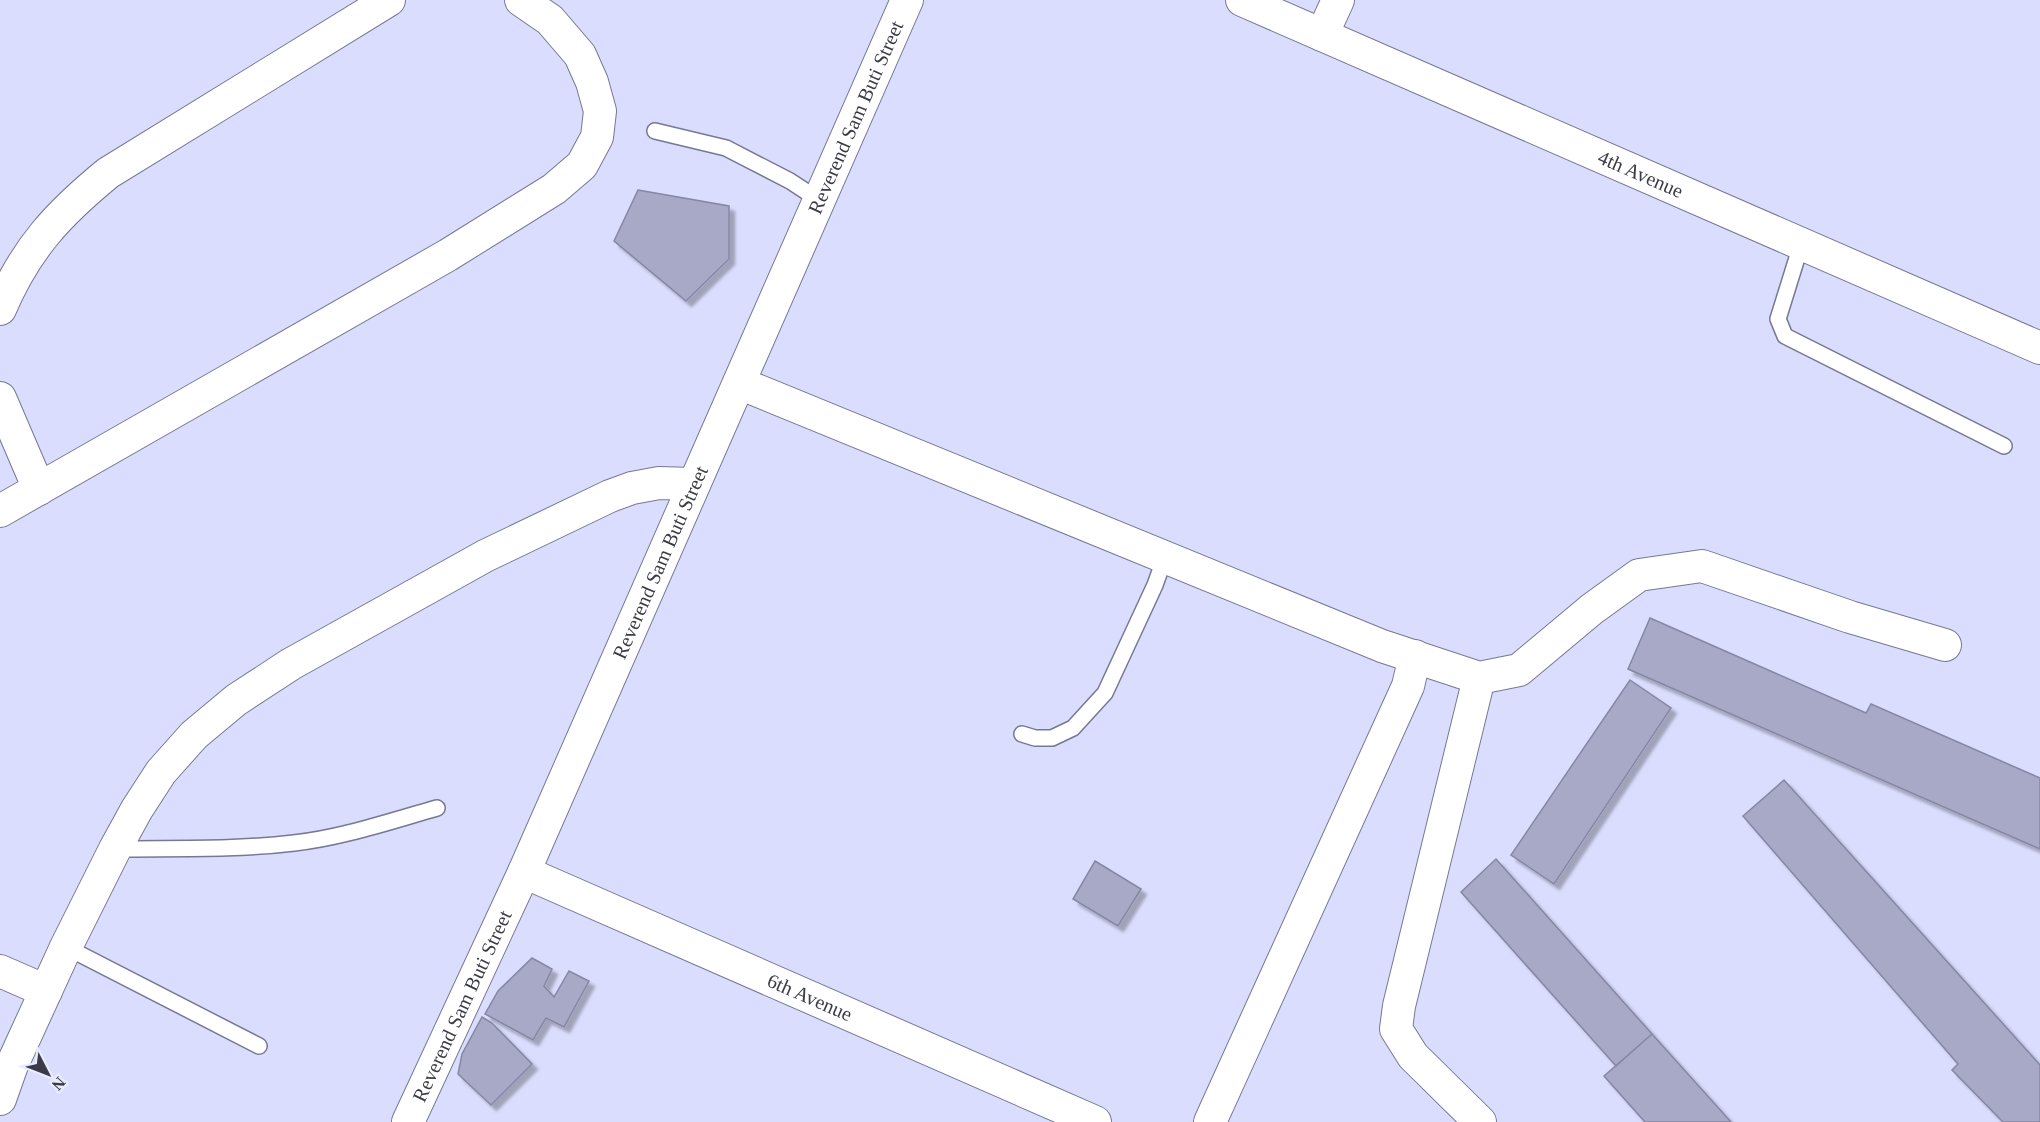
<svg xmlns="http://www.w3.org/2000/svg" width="2040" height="1122" font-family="'Times New Roman',serif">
<defs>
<filter id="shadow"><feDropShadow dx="5.5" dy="5.5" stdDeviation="1.5" flood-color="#0004"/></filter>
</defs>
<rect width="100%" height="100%" fill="#daddfd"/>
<path fill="#a7a9c7" stroke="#8587a4" stroke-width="1.5" filter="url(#shadow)" d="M638,190L729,206V259L686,301L614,241Z
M1650,618L1866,713L1871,704L2040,778V849L1628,669Z
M1630,680L1671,708L1554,884L1511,855Z
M1784,780L2040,1065V1122H2003L1952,1070L1958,1064L1743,816Z
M1496,859L1652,1034L1616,1066L1461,892Z
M1095,861L1141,889L1118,926L1073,899Z
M532,958L552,969L544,986L554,997L569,971L589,981L564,1027L546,1018L533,1040L485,1014L498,991Z
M482,1017L492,1023L532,1064L491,1105L458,1074L462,1054Z
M1652,1034L1731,1122H1645L1604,1076Z"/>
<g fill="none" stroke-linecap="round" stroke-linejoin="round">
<g stroke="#767895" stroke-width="18">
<path id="lane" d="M655,131L726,148L790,181L819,200
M1801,245L1778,319L1785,336L2004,446
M1022,734L1035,738H1052L1073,728L1105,693L1155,585L1165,557
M115,849C175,848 235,850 294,843C341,838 391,821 437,808
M66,947L259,1046"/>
</g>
<g stroke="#767895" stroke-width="34">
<g id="street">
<path id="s1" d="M1242,0L2040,348"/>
<path d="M1322,35L1338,0"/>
<path d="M0,309C26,248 58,214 108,173L389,0"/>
<path d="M739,383L1382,646L1479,678L1519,670L1592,609L1639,575L1702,566L1850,617L1945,645"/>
<path d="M0,398L39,489"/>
<path d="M0,511L448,255L554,189L582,165L597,137L600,111L592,82L580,55L550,20L521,0"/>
<path d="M1479,678L1399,1006L1396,1029L1413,1056L1480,1122"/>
<path id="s2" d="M524,872L1095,1122"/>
<path d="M0,971L46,991"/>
<path d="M0,1099L12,1065L66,947L115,849L137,809L161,772L194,735L236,700L291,664L485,556L610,496L632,488L659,483L693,484"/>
<path id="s3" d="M408,1122L524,872L907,0"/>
<path d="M1210,1122L1408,686L1415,656"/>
</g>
</g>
<use href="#lane" stroke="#fff" stroke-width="15"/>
<use href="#street" stroke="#fff" stroke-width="32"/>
</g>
<g text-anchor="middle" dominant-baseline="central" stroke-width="4.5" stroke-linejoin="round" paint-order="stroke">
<g font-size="20" fill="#3a3b47" stroke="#e9ebff">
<text stroke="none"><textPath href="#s3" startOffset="1100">Reverend Sam Buti Street</textPath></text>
<text stroke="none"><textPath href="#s1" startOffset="435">4th Avenue</textPath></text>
<text stroke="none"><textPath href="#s3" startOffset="614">Reverend Sam Buti Street</textPath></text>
<text stroke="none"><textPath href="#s2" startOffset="312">6th Avenue</textPath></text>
<text stroke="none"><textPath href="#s3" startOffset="128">Reverend Sam Buti Street</textPath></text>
</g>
</g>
<g transform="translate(48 1074) rotate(132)" stroke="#e9ebff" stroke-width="4.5" paint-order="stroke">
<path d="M0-4.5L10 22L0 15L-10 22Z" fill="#3a3b47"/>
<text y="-9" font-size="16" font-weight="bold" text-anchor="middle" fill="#3a3b47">N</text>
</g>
</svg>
